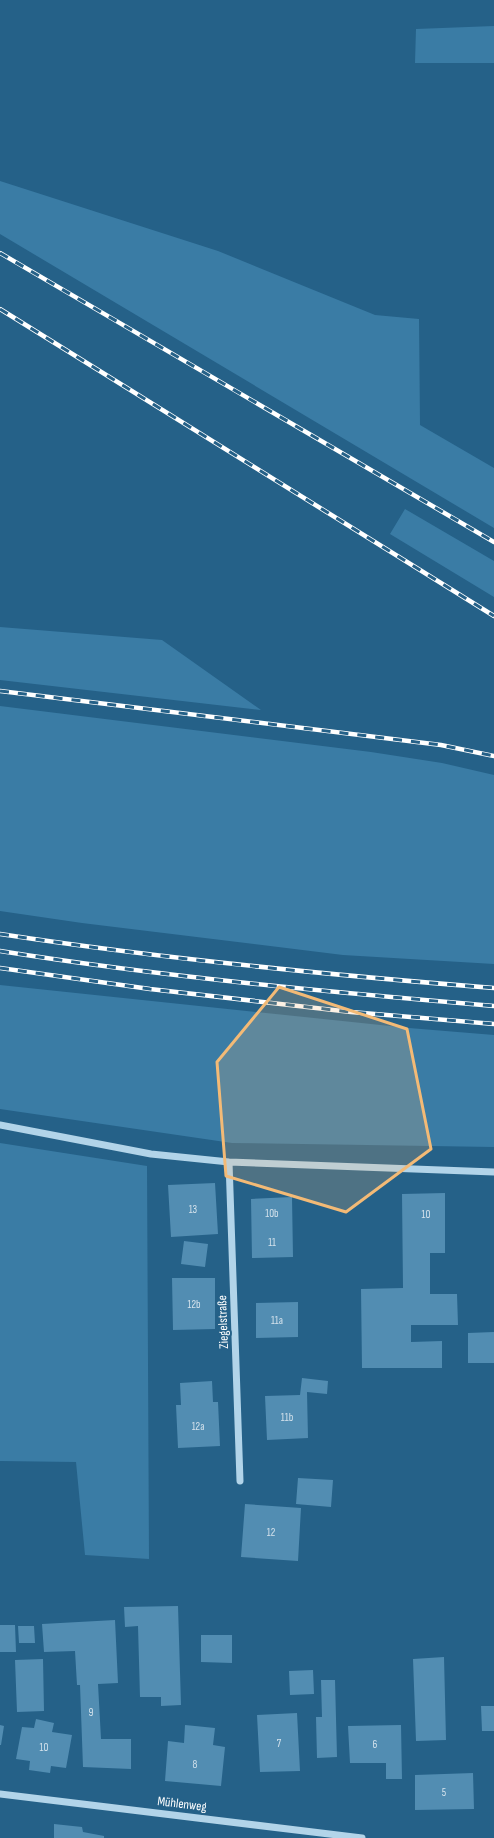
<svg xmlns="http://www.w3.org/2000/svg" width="494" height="1838" font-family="'Sofia Sans Condensed',sans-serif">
<rect width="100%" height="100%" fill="#256188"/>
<path fill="#3a7ca5" d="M494,26V63H415L416,29Z
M0,181L218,251L375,315L419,319L420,425L494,468V528L0,234Z
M405,509L494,561V597L390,534Z
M0,627L162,640L261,710L0,680Z
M0,706L371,752L442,763L494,775V964L343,955L82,923L0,911Z
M0,985L409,1028L494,1035V1147L232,1143L0,1109Z
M0,1143L147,1166L149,1559L85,1555L76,1462L0,1461Z"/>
<path fill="#528db2" d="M215,1183L218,1234L171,1237L168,1185Z
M445,1193V1253H430V1294H457L458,1325H411V1342L442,1341V1368H362L361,1289L403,1288L402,1194Z
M292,1197L293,1257L252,1258L251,1199Z
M184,1241L208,1244L205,1267L181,1264Z
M172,1278H215V1329L173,1330Z
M298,1302V1337L256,1338V1303Z
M494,1332V1363H468V1333Z
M302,1378L328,1381L327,1394L307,1392L308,1438L267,1440L265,1396L300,1395Z
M212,1381L213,1402H218L220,1446L178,1448L176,1405H181L180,1383Z
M298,1478L333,1480L331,1507L296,1504Z
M245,1504L301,1508L298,1561L241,1557Z
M178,1606L181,1705L161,1706V1697H140L138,1626L125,1627L124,1607Z
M115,1620L118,1683L98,1684L101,1739H131V1769L83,1767L80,1685H77L75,1651L44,1652L42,1624Z
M0,1625H15L16,1652H0Z
M18,1626H34L35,1643H19Z
M201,1635H232V1663L201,1662Z
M444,1657L446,1740L416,1741L413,1659Z
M43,1659L44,1711L17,1712L15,1660Z
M313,1670L314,1694L290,1695L289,1671Z
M321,1680H335L337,1757L317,1758L316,1717H322Z
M481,1706H494V1731H482Z
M297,1713L300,1771L260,1772L257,1715Z
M36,1719L54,1723L52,1732L72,1735L66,1768L51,1766L50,1773L29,1770L30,1761L16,1759L22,1727L34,1728Z
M0,1725L4,1726L1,1745H0Z
M185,1725L215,1728L213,1745L225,1747L221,1786L165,1781L168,1741L184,1743Z
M401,1725L402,1779H386V1763H350L348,1726Z
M473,1773L474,1809L415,1810V1775Z
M54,1824L82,1827L83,1832L104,1836V1838H54Z"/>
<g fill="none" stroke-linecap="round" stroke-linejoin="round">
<path stroke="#b2d4e9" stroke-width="7" d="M0,1125L151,1154L229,1162L494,1172
M229,1162L240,1481
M0,1794L362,1838"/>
<g stroke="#fff" stroke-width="4.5">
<path id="rail" d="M0,253L494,542
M0,309L494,616
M0,691L441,745L494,756
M0,934C164,959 329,975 494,988
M0,951C164,977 329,992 494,1006
M0,968L150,989L351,1012L494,1024"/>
</g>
<use href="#rail" stroke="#256188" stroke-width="3" stroke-dasharray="9" stroke-linecap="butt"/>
</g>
<path fill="#f3ba76" fill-opacity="0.2" stroke="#f3ba76" stroke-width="3" stroke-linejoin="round" d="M279,987L407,1029L431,1149L346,1212L226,1176L217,1062Z"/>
<g text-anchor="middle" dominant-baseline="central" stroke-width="4" stroke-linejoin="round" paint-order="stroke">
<g font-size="11" fill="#d4e2ec">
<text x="193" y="1209">13</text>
<text x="272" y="1213">10b</text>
<text x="426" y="1214">10</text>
<text x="272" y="1242">11</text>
<text x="194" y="1304">12b</text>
<text x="277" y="1320">11a</text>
<text x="287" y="1417">11b</text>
<text x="198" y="1426">12a</text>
<text x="271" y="1532">12</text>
<text x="91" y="1712">9</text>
<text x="279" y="1743">7</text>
<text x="375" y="1744">6</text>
<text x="44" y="1747">10</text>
<text x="195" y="1764">8</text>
<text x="444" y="1792">5</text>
</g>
<g font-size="13" fill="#fff" stroke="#256188">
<text transform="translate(223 1322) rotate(-92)">Ziegelstraße</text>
<text transform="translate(182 1804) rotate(7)">Mühlenweg</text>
</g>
</g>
</svg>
